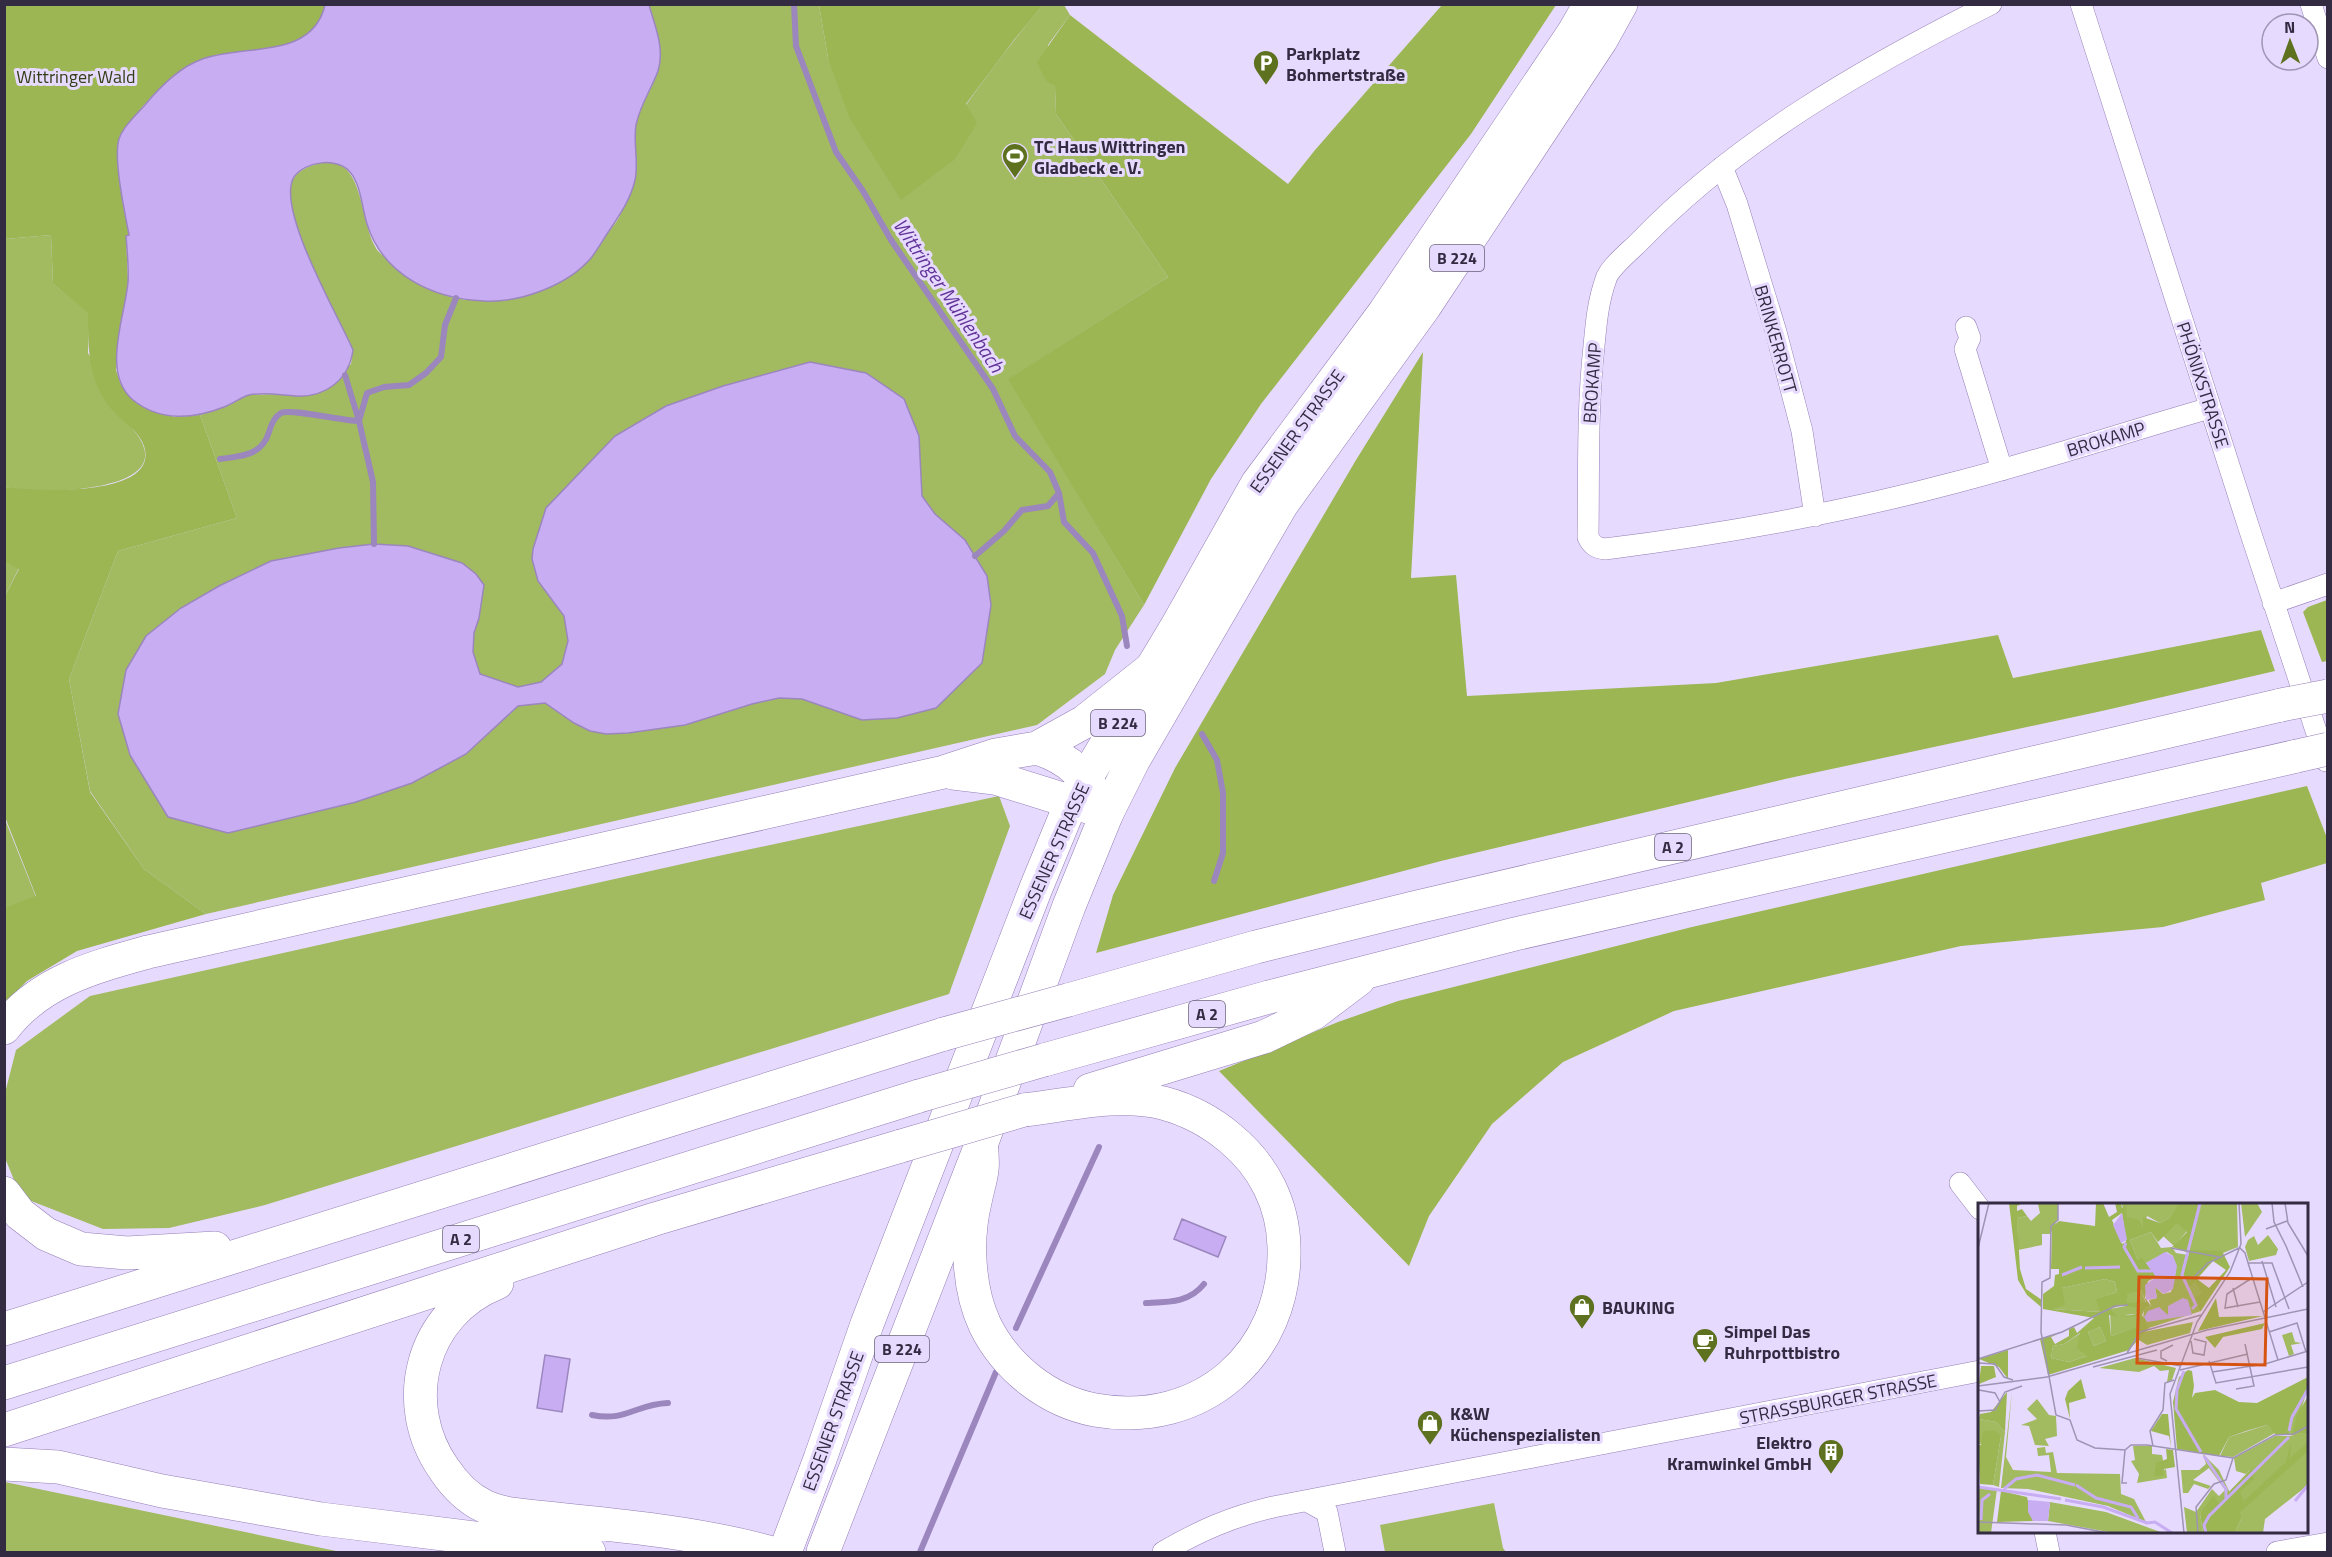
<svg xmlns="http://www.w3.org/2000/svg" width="2332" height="1557" font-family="'Titillium Web',sans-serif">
<rect width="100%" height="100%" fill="#e7daff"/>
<path fill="#a2ba60" d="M649,5H819L828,58L882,168L901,199C946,133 991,66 1043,5H1064L1070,15L1048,45L1046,80L1055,87L1056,114L1168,277L1009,379L1144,605L1115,650L1105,674L1037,725L206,914L144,869L90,791L69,679L118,551L237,518L200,415L225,407L248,395L279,394L297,396L324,390L351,364L353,350C339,317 275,209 294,178C300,169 312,165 321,163C367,154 358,227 379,252C385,259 439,294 447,296C459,300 471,300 483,301C516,303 568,284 590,259C597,251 602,241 608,233C613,226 620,218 622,210C631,183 631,153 636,125C640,105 652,90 658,71C665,49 655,26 649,5Z
M51,235L53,284L89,313L88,353L129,425C187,486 73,491 37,491C26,491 15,489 5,487V239Z
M5,563L19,568L5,596Z
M999,796L1010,826L949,994L265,1205L169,1228L103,1229L21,1197L5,1158V1093L16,1050L90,996L709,858Z
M4,817L36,897L5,908H4Z
M4,1482H5L341,1552H5Z
M1494,1503L1503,1548L1506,1552H1385L1380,1525Z"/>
<path fill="#9cb654" d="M5,5H325C312,62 242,43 200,60C178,69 159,88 143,106C135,116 123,127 119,140C113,160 125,213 129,236H126L128,281L116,370L121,385L174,417L200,415L237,518L118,551L69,679L90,792L144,869L206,914L77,951L27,981L5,1003L4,908L36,896L5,817V596L19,569L5,563V487C31,491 161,499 144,446C139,431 124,423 114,412C88,384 88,349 88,313L53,284L51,235L5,239Z
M819,5V4L1043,5L1014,40L966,104L977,123L955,159L901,200L849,117L828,58Z
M1442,5H1556L1471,134L1261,404L1211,479L1144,605L1008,379L1168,277L1056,114L1055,87L1046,81L1037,62L1070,15L1288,184L1315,150Z
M1423,352L1411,578L1456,575L1467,696L1716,683L1998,635L2013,678L2261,630L2275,671L2102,711L1785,779L1441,861L1096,953L1113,895L1175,768L1356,460Z
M2327,600V661L2322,662L2303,612L2308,607Z
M2307,786L2327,838V863L2261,883L2265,900L2163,927L1961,946L1674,1011L1563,1062L1492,1124L1429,1216L1409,1266L1219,1071L1338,1022L1398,1001L1692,927Z"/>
<path fill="#c8adf3" stroke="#9b86be" stroke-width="1.5" d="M325,5H649C655,26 665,49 658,71C651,90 640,105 636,125C633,143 639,163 635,180C631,198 621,213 611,228C604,238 598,249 591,258C567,286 519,303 484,301C433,299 383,275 367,224C362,208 361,185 350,172C338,157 305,161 294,177C275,208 339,317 353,350C349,380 325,398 295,396C280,395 264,392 249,395C241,397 233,404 224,407C194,419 160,422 133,400C101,373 125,317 128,282C129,267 127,251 126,236L129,235C125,213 113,159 119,139C123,127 135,116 144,106C159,88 178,68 200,60C242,43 312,61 325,5Z
M810,362L866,373L904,399L919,436L922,496L935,514L965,540L987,576L991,605L982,663L936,708L897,718L862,720L802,699L779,698L752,704L685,725L628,733L606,734L590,731L574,723L545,703L518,706L466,754L412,783L356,802L228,833L168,817L130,755L118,714L126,670L146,636L181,608L219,586L271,561L339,548L374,544L408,546L462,563L476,574L484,585L479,618L474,633L473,652L480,674L518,687L541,682L562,664L568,641L564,616L538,581L532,559L533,549L546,508L615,436L666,406L723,386Z
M1182,1219L1226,1237L1218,1257L1174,1239Z
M545,1355L570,1359L562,1412L537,1408Z"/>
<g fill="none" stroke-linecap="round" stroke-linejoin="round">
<path stroke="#9b86be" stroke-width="6" d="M794,4L796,46L836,152L863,191L891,240L993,389L1015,436L1050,472L1059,493L1048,506L1022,510L1004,531L975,556
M345,375L359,421L373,482L374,544
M220,459C241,456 262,456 269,432C271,425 274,417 281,413C290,408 342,421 359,421L367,393L384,387L409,385L426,373L441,357L445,325L456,298
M1059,493L1064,522L1093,553L1122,616L1127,646
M1202,734L1217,760L1223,793V853L1214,881
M1146,1303C1168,1302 1189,1303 1204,1284
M1016,1328L1099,1147
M592,1415C626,1422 636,1404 668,1403
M920,1552L996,1372"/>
<g stroke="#947fb6" stroke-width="22">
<path id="street" d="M1991,4C1865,67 1737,140 1639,242C1630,251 1609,268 1606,279C1598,301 1596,324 1594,346C1587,409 1589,473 1588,537C1592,545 1596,548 1605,549C1724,534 1841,513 1957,482C2042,460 2126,432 2210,408
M2081,4L2249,528L2326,761
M2311,4L2328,58
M1722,167L1737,204L1776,332L1802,431L1815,516
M1966,327L1970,338L1965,349L2002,470
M2273,603L2328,584
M1960,1183L1980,1209
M1307,1501L1327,1512L1335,1552
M2045,1532L2049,1552
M1163,1552C1201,1530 1231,1517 1273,1507L1980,1371
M2277,1552L2328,1543"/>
</g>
<g stroke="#947fb6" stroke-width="34">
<path id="primary" d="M785,1552L820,1459L867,1324L1036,888L1071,803L1177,626L1257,484L1384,313L1574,32L1590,4
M823,1552L981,1145L1069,906L1107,813L1133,761L1282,504L1425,306L1601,40L1621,4"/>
</g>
<g stroke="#947fb6" stroke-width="34">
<path id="highway" d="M1037,748C1077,761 1086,780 1107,813
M953,773L995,778L1107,813
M1068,1000L1256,947L1413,908L2281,705
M4,1028C40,981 94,967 148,952L944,772L996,755L1037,748L1084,722L1152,668
M1044,1060L1269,997L1515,934L2297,756
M1090,1090L1264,1037L1314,1013L1359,979
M981,1145C985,1172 980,1177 975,1202C966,1239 968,1289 985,1325C1006,1368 1048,1401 1095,1410C1201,1429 1287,1354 1284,1247C1283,1204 1264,1166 1230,1138C1210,1121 1189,1110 1163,1103C1119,1092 1068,1105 1024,1110
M4,1193L20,1214L46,1234L81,1249L127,1253L215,1248
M497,1283C421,1313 398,1404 444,1469C454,1484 467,1498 484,1506C492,1510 502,1512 510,1514C596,1524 685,1529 768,1552
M4,1329L944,1034
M4,1383L919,1096
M4,1430L655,1219L901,1146
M4,1464L58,1467L162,1491L321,1519L589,1552"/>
</g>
<use href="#street" stroke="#fff" stroke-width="21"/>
<use href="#primary" stroke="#fff" stroke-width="33"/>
<use href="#highway" stroke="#fff" stroke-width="33"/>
<g stroke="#947fb6" stroke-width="34" stroke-linecap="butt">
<path id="highway-bridge" d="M2281,705L2328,696
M2297,756L2328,749
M944,1034L1068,1000
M919,1096L1044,1060
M901,1146L1024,1110"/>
</g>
<use href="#highway-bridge" stroke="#fff" stroke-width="33"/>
</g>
<defs>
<g id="parking-pin" transform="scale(1.35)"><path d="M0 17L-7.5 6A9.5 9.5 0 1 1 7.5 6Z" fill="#5d711f" stroke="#e7daff"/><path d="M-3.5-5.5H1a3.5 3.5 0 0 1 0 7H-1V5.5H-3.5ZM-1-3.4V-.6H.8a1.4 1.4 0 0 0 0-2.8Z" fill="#fff"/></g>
<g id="stadium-pin" transform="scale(1.35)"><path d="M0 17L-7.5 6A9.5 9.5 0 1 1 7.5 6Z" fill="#5d711f" stroke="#e7daff"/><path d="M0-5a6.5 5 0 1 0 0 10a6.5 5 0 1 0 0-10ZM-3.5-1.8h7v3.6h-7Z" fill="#fff"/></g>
<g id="shop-pin" transform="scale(1.35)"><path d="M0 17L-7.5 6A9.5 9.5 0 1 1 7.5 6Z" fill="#5d711f" stroke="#e7daff"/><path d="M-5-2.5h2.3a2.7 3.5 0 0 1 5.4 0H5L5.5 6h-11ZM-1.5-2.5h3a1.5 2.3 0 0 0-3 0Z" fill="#fff"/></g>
<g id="cafe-pin" transform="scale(1.35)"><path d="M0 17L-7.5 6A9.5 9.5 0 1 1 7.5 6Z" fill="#5d711f" stroke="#e7daff"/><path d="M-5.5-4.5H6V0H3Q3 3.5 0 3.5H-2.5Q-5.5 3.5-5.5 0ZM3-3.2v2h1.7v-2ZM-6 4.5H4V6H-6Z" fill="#fff"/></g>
<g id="building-pin" transform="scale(1.35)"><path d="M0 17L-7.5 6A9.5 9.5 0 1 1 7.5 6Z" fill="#5d711f" stroke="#e7daff"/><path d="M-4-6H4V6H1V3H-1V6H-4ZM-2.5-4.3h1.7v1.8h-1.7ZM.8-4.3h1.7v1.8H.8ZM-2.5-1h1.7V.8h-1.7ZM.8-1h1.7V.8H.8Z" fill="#fff"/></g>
</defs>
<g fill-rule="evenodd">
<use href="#parking-pin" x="1266" y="63"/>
<use href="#stadium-pin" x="1015" y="156"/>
<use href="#shop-pin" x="1582" y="1307"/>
<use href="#cafe-pin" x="1705" y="1341"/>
<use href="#shop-pin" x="1430" y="1423"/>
<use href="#building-pin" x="1831" y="1452"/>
</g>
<g text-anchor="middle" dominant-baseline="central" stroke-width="6" stroke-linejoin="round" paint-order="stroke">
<g fill="#e7daff" stroke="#69607b" stroke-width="1.5">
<rect x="1430" y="245" width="54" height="26" rx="4.5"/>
<rect x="1091" y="710" width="54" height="26" rx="4.5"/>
<rect x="1655" y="834" width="36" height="26" rx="4.5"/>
<rect x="1189" y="1001" width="36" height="26" rx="4.5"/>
<rect x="443" y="1226" width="36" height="26" rx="4.5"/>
<rect x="875" y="1336" width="54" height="26" rx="4.5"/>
</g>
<g font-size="16" font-weight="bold" fill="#332b42">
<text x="1457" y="258">B 224</text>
<text x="1118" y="723">B 224</text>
<text x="1673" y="847">A 2</text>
<text x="1207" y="1014">A 2</text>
<text x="461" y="1239">A 2</text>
<text x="902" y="1349">B 224</text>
</g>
<g font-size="18" font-weight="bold" fill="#332b42" stroke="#e7daff" text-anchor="start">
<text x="1286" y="53">Parkplatz<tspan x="1286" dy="21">Bohmertstraße</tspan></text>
<text x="1034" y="146">TC Haus Wittringen<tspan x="1034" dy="21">Gladbeck e. V.</tspan></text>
<text x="1602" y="1307">BAUKING</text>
<text x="1724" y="1331">Simpel Das<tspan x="1724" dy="21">Ruhrpottbistro</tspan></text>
<text x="1450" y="1413">K&amp;W<tspan x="1450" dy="21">Küchenspezialisten</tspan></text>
<text x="1812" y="1442" text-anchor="end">Elektro<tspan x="1812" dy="21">Kramwinkel GmbH</tspan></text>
</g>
<g font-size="18" fill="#353f17" stroke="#e7daff">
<text x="76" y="76">Wittringer Wald</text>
</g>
<g font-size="18" fill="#332b42" stroke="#e7daff">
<text transform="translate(1776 339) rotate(74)">BRINKERROTT</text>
<text transform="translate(1592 383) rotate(-86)">BROKAMP</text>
<text transform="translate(2203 385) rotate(72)">PHÖNIXSTRASSE</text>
<text transform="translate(1297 431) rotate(-54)">ESSENER STRASSE</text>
<text transform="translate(2106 439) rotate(-17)">BROKAMP</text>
<text transform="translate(1054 851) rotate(-66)">ESSENER STRASSE</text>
<text transform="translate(1838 1399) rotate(-11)">STRASSBURGER STRASSE</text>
<text transform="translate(833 1421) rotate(-70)">ESSENER STRASSE</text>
</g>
<g font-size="20" font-style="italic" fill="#633498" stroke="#e7daff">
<text transform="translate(949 295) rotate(56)">Wittringer Mühlenbach</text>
</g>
</g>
<g transform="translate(1978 1203)">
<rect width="330" height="330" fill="#e7daff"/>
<path d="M80,0V16L72,31H64V42L40,47L39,15L49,13L53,18L62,10L60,1ZM143,0H201V1L191,15L182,20L169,13L165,27L149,14ZM224,0H259L260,44L245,50L211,48ZM263,0H279L284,9L267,34ZM199,19L209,28L196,43L185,33ZM173,29L183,45L194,44L198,50L210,52L207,81L219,75L224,90L223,108L171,125L165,118L166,105L173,103L171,97L179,95L177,84L185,91L193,89L198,68L195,53L189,49L168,60L160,57L152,37ZM290,32L300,46L298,52L271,58L267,44L270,37L276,33L280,42ZM127,76L137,79L139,89L119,96L123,109L74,106L84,85ZM157,87H163L168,100H150L148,91ZM153,102L161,105L158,111L147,112L158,113L162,123L133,133L132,106ZM215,119L212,130L169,142L159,136L165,129ZM122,124L128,138L116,143L110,129ZM314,129L317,139L324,140L313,142L316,151L311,153L304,132ZM103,130L109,153L91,159L73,155L75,143L86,141ZM157,155L198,165L194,177L189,179L191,167L182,168L176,163L161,169L121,165ZM330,185L316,229L330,224V246L326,251L330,248V282L287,316L285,330H257L264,314L231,320L274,265L268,271L258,268L256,255L297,233H316L311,232L314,217ZM34,188L28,254L35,267L73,269L71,252L60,253L59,245L67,244L68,250L75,249L79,270L142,271L143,291L156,296L168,319L130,303L50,286L23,285ZM59,196L71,212L78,213L79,233L67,236L71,243L57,242L51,223L43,222L59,216L49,206ZM1,216L18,219L27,229L21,284L15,282L23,233L0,242ZM289,222L297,230L255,254L242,253L251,234ZM155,243H174V251L184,252L185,257L177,273L188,266L189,275L159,280L161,271L153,258L157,257ZM225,251L241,267L252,290L241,299H233L222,310L225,330H209L206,304L218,309L234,286L241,293L247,287L231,265L215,277L233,283L230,286L216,281L210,290H205L203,267H221L228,261ZM0,284L19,286L13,330H0ZM72,299L128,309L185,330H136L70,318Z" fill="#a2ba60"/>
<path d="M31,0H45L39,3V8L44,6L49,13L39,15L42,66L48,86L64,97L63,104L49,92L40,77ZM118,0H125L131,14L139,9L137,0H143L144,5L148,1L149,14L161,17L165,26V14L182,20L191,15L201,0H224L211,47L244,48L252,64L223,108L216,96L224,90L217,79L219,76L231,85L248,67L235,58L210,86L206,71L211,50L194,44L209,29L199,20L180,39L173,29L152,37L160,57L164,55L179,74L170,78L167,95L173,103L167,105L164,112L171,125L151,147L70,172L62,136L80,131L73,134L77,141L91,133V126L96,124L99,130L116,115L65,106V91L76,83L77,72L81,71V66H73L74,24L81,18L117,23ZM144,10L148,39L144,41L134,17ZM127,76L137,79L139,89L118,96L122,109L75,106L87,102L84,85ZM163,87L168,99L150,100L149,91ZM144,102L161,105L158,111L144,114L158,113L161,123L133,133L131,112L140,114L132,106ZM122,124L128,138L116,143L110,129ZM102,130L99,145L109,153L91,159L73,155L75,143L86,141ZM238,95L241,114L285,113L220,128ZM287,120L284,126L245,134L237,145L227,134ZM30,147V176L21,164L1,156ZM3,163H16L18,174L1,181ZM210,167L214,168L216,183L214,195L217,190L237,187L261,199L279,200L330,174V185L314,217L311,232H298L289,222L268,228L251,234L241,253L199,246L195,199L201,174ZM103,176L108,195L91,200L92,216L87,196L90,188ZM29,189L27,229L18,219L1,216L2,211L13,209ZM330,193V230H315L318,214ZM184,211H190L193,244L191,233L173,228ZM17,227L23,233L15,282L2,281L0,242H3L5,228ZM313,239L312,255L330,239V248L261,310L264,314L257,330H225L222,310L235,293L241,299L274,265L276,276L262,289L266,298L308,259ZM188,246L195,247L197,264L186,266L185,273H176L178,260L189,256ZM23,288L49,294L55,318L19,319Z" fill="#9cb654" fill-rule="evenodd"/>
<path d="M144,10L149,37L143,40L135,22ZM187,49L195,53L199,63L195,86L186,91L177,84L179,95L168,97L167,82L178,74L168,60ZM205,95L210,97L214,112L169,119L166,114L170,108L181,104L190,112V103ZM50,297L72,299L70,318H55L50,309Z" fill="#c8adf3"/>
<path fill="none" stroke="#c8adf3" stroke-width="3" d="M148,40L146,44L160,68H174M107,65L142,64M84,72L104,64M214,106L218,102L204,72L222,0M206,168L199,187L198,206L223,249M311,228L314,214L330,186M226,253L248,286V297M98,282L118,295L153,304L160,315M0,284L83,296M26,286L38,276L59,272L97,282M87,297L125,304L169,320L177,319L194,330M317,298L330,282M3,317L4,297L12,291M228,330L226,322L231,313L311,234"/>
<path fill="none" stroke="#9f94b3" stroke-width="1.5" d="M80,0V17L73,23L72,75L64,79L63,129L78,212L92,217L99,237L117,245L147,247L153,242H169L255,255M294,0L296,19L308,43M307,0L310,20L330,53M288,26L309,18M308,43L325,84M261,44L267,50L300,157M0,45L11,0M193,45L241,54M284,58L298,104M270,60H294L311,106M217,73L230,60L261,45M274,75L249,91L247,105L282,99M255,85L260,104M285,109L330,79M291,129L319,120L328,149M213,138L215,150L226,152L228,139L216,136M149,150L162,129L223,112M159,155L203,163M0,156L84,129L137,103L150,102M189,158L183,155V148L195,142M231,158L238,180L330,164M0,160L17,161L26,174L35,177M115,164L179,147M202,167L270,151M234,169L287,161L330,148M0,183L69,174L229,127L330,106M258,186L276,183L267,141M1,187L17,190L22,199M0,208L17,207L27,189L44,183M175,243L172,228L185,207L187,180L196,177M147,247L144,280H149M0,319L88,322L130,330M206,330L192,191L219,119L252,69L263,41L261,0M220,330L218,304L236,281L248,277L255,255L297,232L316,231L330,223"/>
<path fill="#d65411" fill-opacity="0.15" stroke="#d65411" stroke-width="3" d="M161,74L289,76L287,162L159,160Z"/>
<rect width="330" height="330" fill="none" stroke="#332b42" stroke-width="3"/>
</g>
<rect width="2332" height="1557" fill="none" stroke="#332b42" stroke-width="12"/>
<g transform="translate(2290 42) rotate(359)"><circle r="28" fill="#e7daff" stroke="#9f94b3" stroke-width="1.5"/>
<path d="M0-4.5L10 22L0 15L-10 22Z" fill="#5d711f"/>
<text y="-9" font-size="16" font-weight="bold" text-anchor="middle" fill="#332b42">N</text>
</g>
</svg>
